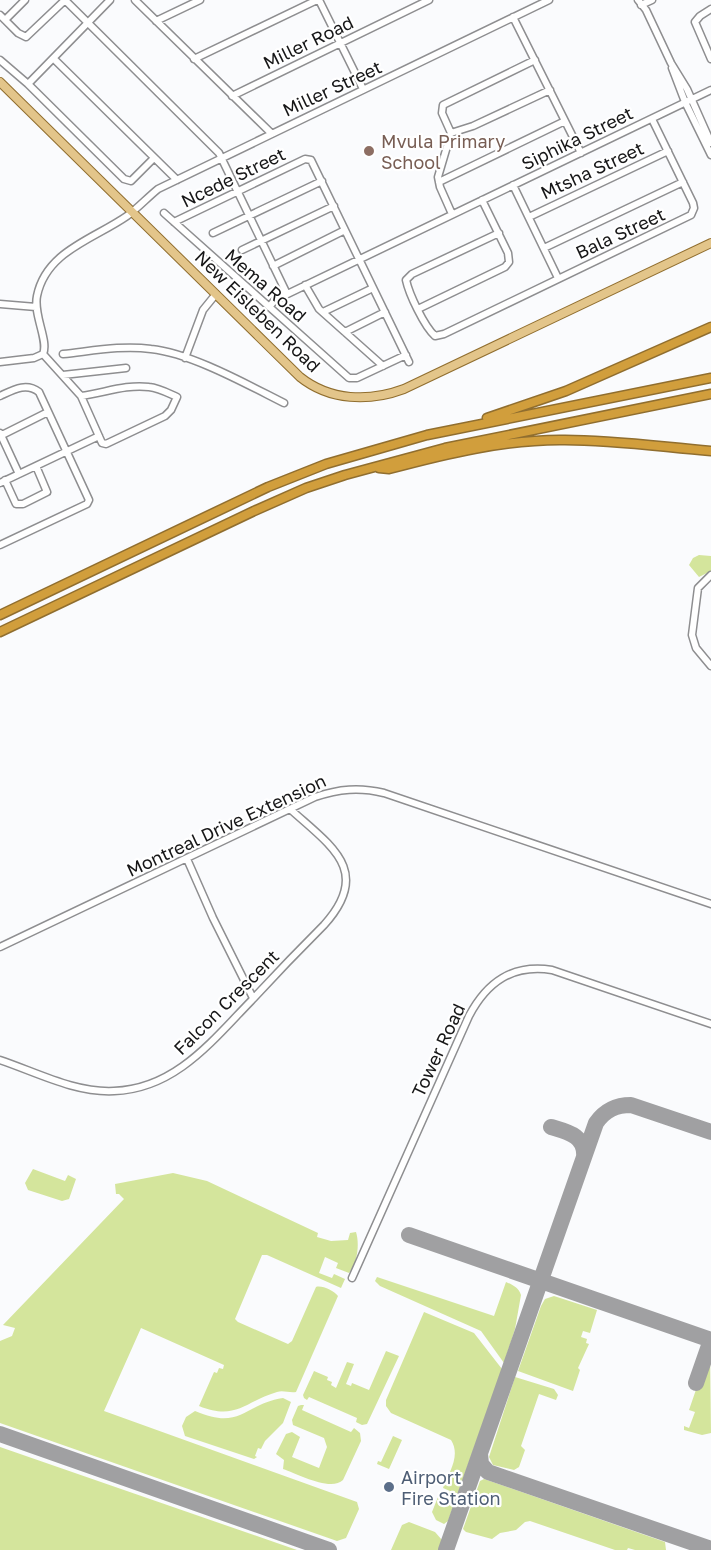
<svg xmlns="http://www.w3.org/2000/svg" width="711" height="1550" font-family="'Golos Text',sans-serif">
<rect width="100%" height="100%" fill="#fafbfd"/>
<path fill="#d4e59c" d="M699,555L711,556V571L699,577L689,565L693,558Z
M33,1169L65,1181L68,1175L76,1179L69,1199L62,1201L28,1190L25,1183Z
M173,1173L207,1181L318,1233L317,1237L331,1241L348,1240L350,1233L356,1232C360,1245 357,1263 349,1273L336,1268L338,1263L325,1257L319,1273L332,1278L334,1274L345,1279L341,1288L267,1255H262L235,1319L238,1322L288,1344L292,1341L316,1287C322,1285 334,1291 338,1296L296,1392C289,1393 283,1390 277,1392C244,1402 236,1421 199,1406L214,1372L217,1373L219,1368L223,1369L224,1365L141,1328L104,1411L357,1502L359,1509L346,1538L337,1541L0,1423V1341L12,1336L15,1328L3,1325L124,1199L119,1194H116L115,1184Z
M377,1277L494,1316L506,1282C513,1285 519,1288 521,1295L515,1329L504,1363L481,1331L380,1286L375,1281Z
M554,1296L597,1310L590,1333L583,1331L581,1337L587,1339L586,1343L589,1344L578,1368L580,1370L573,1391L518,1371L541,1306L545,1299Z
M424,1312L474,1333L502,1369L448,1521L444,1524L436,1520L432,1512L440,1492L448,1495L450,1491L443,1488C449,1472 461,1456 451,1440L391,1413L386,1406V1400Z
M710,1349L711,1433L702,1435L684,1430V1426L689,1428L695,1412L689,1410Z
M386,1351L399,1356L367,1424L362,1425L356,1422L357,1418L309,1397L307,1400L304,1398L303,1395L314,1371L328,1377L327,1380L332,1382L331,1385L336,1388L347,1362L354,1364L346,1384L351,1386L352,1383L369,1390Z
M515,1377L554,1389L558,1395L556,1400L539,1394L521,1446L525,1450L519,1467L514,1470L493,1465L489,1457Z
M283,1398L291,1402L283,1423L265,1441L261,1449L258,1448L255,1456L257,1457L254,1459L185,1436L182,1426L186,1417L195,1411C241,1431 244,1404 283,1398Z
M301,1405H304L302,1410L351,1432L354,1428L360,1433L361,1441L343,1480C331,1492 298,1474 283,1469L284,1460L276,1454L286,1434L292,1432L300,1437L292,1457L319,1468L327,1447L324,1438L293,1425L292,1420L298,1406Z
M393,1436L402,1440L389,1469L377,1464L378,1461L381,1462Z
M0,1447L297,1550H0Z
M484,1479L665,1542L666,1550H635L628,1548L627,1550H615L530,1521L525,1522L516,1530L500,1533L492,1539L466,1532L463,1529L480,1481Z
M409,1522L435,1532L442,1540L439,1550H391L402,1525Z"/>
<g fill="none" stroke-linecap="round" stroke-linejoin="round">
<path stroke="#a0a0a2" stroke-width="16" d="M551,1127C568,1132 586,1136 584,1157
M409,1235L711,1340
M696,1383L711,1340
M0,1434L329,1550
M480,1454L481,1464L488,1472L711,1549
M446,1550L596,1123C605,1110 616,1105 631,1105L711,1132"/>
<g stroke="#8e8e90" stroke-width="9">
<path id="minor" d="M65,0L219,153L287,294
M135,0L271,133
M319,0L363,89
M638,0L646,10L671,63L687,89L711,143
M641,5L652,0
M711,9L700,16L695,22L711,59
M0,15L18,33L26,37L65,0
M513,17L581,153
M5,20L25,0
M156,21L200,0
M54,59L177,180
M194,59L317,0
M0,60L28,84L124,179L131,181L154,158
M672,68L685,102L711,155
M28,84L110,0
M232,96L429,0
M451,133L473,126L550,90
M439,182L565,121
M513,185L558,278
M164,213L349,378H357L406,355
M452,214L440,187L438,177L451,133L442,113L443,105L535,60
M529,217L668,151
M174,222L305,159L311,160L409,362
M213,233L322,181
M499,233L412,274L406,280C409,294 424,326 435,336L444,334L691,215L694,208L693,203L652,119
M544,248L683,182
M242,250L334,206
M273,266L345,230
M305,285L319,309L383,366
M0,304L36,307
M269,307L275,300L711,90
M418,309L505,267L509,262L508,253L482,200
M323,312L373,288
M345,332L385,312
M43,354L81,396C104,393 126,384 149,387C159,388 168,393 177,397L171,410L165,416L106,444L102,443L81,396
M63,354C92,351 122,345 151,349C191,353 248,385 284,403
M185,358L203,310L216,294
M0,362L34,358L43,354C49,341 33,315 37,296C46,251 94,239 127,216C138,208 147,198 158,189L549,0
M63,375L126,368
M0,396C13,390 26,382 39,392L89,500L87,504L0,545
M0,433L19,474
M2,435L48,412
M5,480L16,504H23L47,492L36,466
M0,483L99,436
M711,575L698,588L692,635L696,648L711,666
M187,859L213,918L253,998
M0,947L315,797C339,789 359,787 384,793L711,904
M0,1060C36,1072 75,1093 114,1091C175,1089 212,1041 251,1001C275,975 299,950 324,925C373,871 331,846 290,809
M352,1278L469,1016C487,982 512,964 552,970L711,1024"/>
</g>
<g stroke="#906e2f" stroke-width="10">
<path id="major" d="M0,82L300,377C330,401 369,402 404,389L711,243"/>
</g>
<g stroke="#906e2f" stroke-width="11">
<path id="highway" d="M487,418L566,391L711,327
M379,468L389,469C445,454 507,439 565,440C614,440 662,447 711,451
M0,615L268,487L326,464L427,435L711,378
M0,632L254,511L306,488L345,475L445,448L711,394"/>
</g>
<use href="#minor" stroke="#fff" stroke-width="6"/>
<use href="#major" stroke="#e3c58a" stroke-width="8"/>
<use href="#highway" stroke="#d19e3c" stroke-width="8"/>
</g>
<circle fill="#8d6e63" stroke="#fff" stroke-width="2" cx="369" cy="151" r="6"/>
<circle fill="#5c6f8a" stroke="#fff" stroke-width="2" cx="389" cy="1487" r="6"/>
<g text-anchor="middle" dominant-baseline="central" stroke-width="4.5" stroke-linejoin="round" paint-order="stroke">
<g font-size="18" fill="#161617" stroke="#fff">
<text transform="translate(308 42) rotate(-26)">Miller Road</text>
<text transform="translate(332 88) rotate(-25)">Miller Street</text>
<text transform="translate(577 138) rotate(-26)">Siphika Street</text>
<text transform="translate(592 170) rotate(-25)">Mtsha Street</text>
<text transform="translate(233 177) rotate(-26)">Ncede Street</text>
<text transform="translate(620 233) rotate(-25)">Bala Street</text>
<text transform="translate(266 285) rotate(41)">Mema Road</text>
<text transform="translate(258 311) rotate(44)">New Eisleben Road</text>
<text transform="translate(226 825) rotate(-25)">Montreal Drive Extension</text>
<text transform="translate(226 1002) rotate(-45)">Falcon Crescent</text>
<text transform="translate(438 1050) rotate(-65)">Tower Road</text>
</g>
<g font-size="18" fill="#785e54" stroke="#fff" text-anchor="start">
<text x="381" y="141">Mvula Primary<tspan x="381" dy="21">School</tspan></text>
</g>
<g font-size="18" fill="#4e5e75" stroke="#fff" text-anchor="start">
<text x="401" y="1477">Airport<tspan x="401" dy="21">Fire Station</tspan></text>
</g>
</g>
</svg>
